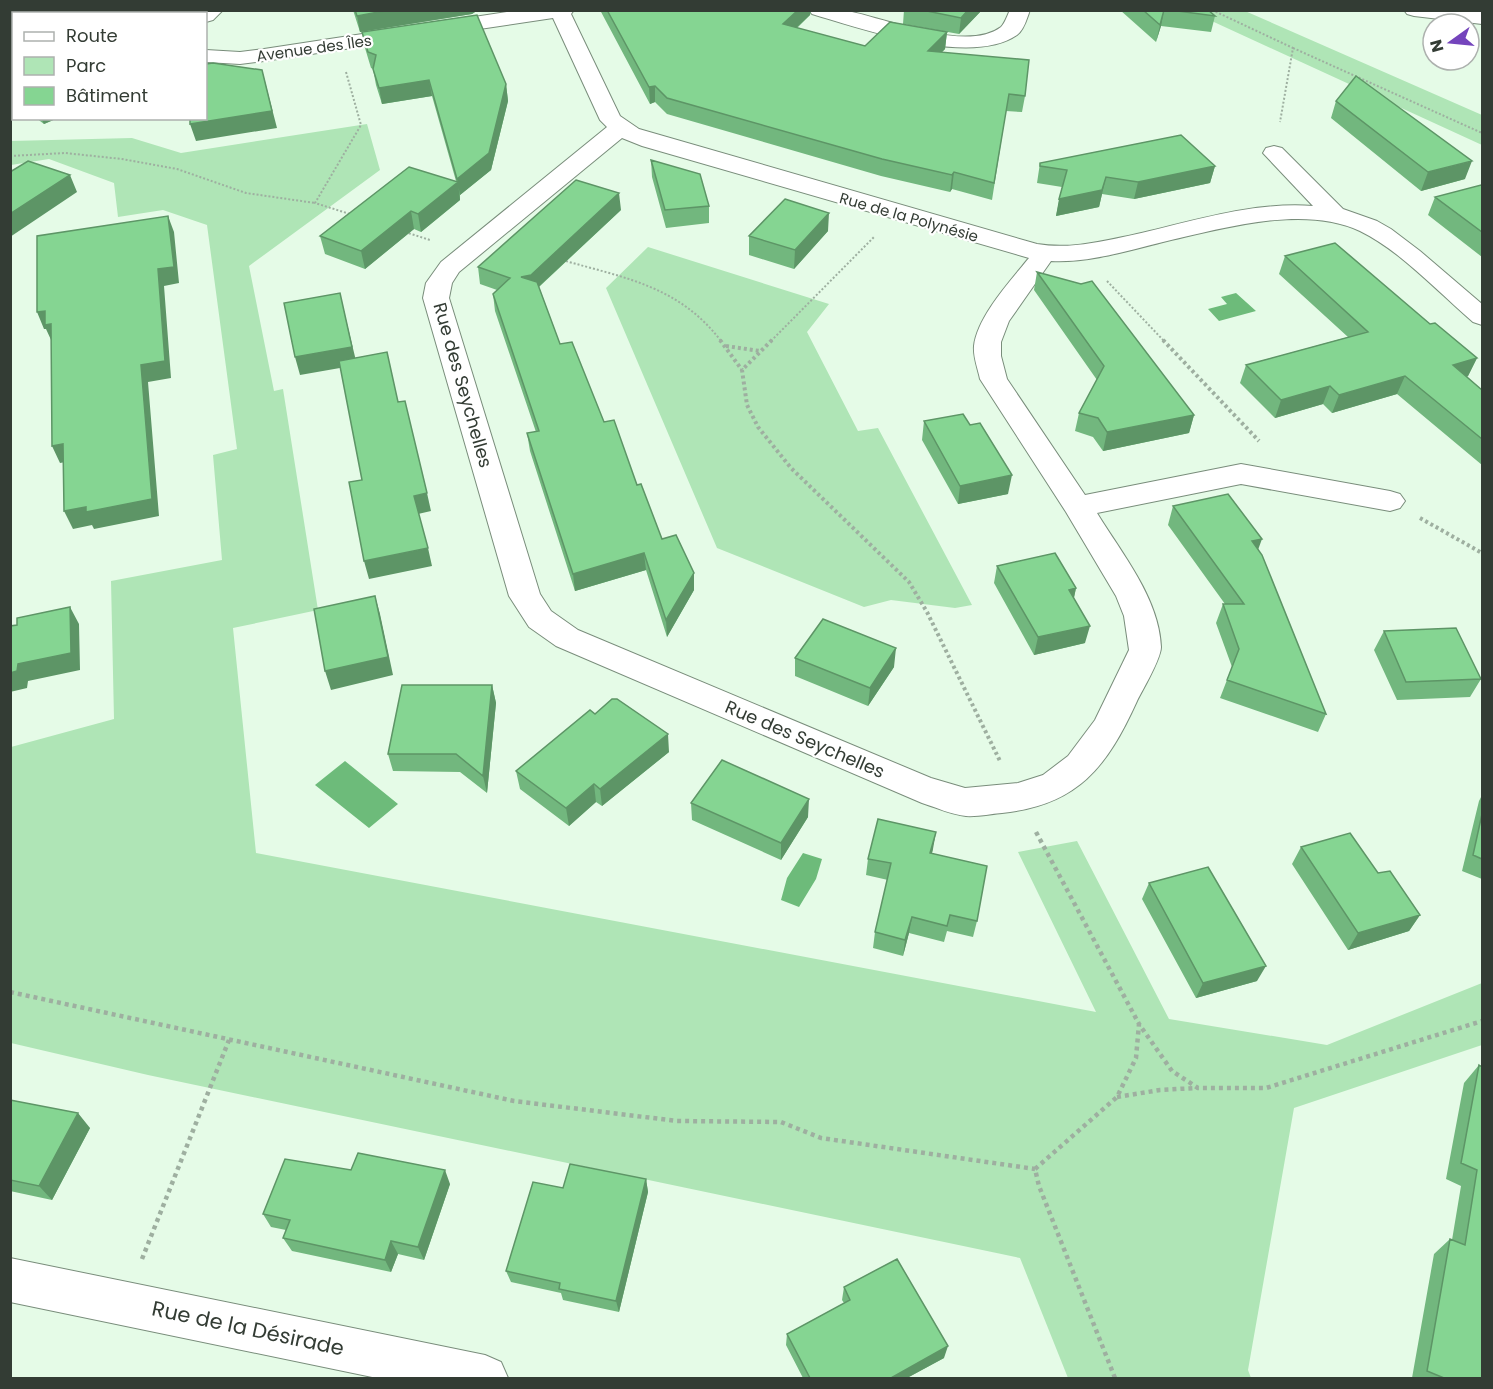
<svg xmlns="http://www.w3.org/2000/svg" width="1493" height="1389" font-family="Poppins,sans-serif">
<rect width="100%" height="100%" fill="#e5fbe7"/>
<path fill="#afe5b6" d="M1190,11H1245L1482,115V145Z
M367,124L380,170L249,266L274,391L283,389L318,610L233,628L256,853L1096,1012L1018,852L1077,841L1169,1019L1327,1045L1482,983V1045L1294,1108L1248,1370L1251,1378H1068L1020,1258L148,1075L11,1043V747L114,719L111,581L222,560L213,455L237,449L207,225L163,210L118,217L114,183L49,159L11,165V141L132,138L181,153Z
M648,247L829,304L807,332L858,431L878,428L972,605L955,608L891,600L864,607L717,548L606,288Z"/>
<path fill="#6dbb7a" d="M1236,293L1256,311L1219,321L1208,309L1227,304L1221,297Z
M345,761L398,804L369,828L315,785Z
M803,853L822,859L816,879L799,907L781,900L787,878Z"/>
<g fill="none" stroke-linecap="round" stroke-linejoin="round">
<g stroke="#798d7b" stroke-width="2">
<path id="minor" d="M200,10H223L213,20L206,22V14H198Z
M520,10H574L571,14L620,116L639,129L1037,244C1066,249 1095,243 1123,237C1185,224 1250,201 1313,206L1263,153L1266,148L1274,146L1282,148L1343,209L1377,221L1391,229L1420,251L1482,304V325L1473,322C1439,293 1401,251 1360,231C1303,204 1221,229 1163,242C1127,251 1088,263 1051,261L1009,321L1001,342V356L1007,379L1085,495L1241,464L1390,491L1400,494L1405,501L1400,508L1390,511L1241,484L1097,513C1122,554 1159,598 1161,647C1161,659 1143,689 1137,701C1107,767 1078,805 1002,813C990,814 977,817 966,816C952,815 935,807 922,803L556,646L529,627L509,596L423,298L426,283L441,262L607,127L600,120L553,18L264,61L240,64L206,62V50L240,52L264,49ZM622,138L642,146L1029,258C1011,280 977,317 974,346C973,357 978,369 980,379L1066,512L1116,596L1124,616L1129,650L1095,720L1068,756L1043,775L1018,783L965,788L931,778L578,630L551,611L540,594L449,298L452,283L459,272Z
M809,10C820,10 832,9 842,10C882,16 965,54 1001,27C1005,23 1007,16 1010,10H1030C1027,18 1024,30 1017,35C971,67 862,29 812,14Z
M1404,10L1482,12V24L1414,16L1407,14Z
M14,55V67L10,68V56Z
M10,1258L485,1355L501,1362L508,1378H377L10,1302Z"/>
</g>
<path stroke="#9eafa0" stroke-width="2" stroke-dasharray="2 2" stroke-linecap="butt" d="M1212,10L1293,48L1280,122
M1293,48L1482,133
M346,72L361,125L315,203L353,215
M10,156L65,153L122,159L177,169L246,193L315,203
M405,232L430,240
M562,260C625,278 679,286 721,341
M1107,281L1164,341
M771,341L874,237"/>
<path stroke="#9eafa0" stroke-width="4" stroke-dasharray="3 3" stroke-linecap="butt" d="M720,340L742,370
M772,340L742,370L747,405L758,427L791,468L909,582L927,612L1000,761
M1163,340L1259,441
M726,346L760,351
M1420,518L1482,553"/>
<path stroke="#9eafa0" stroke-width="4.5" stroke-dasharray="4 4" stroke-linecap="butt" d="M1036,832L1139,1024
M10,992L514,1101L677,1121L781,1122L821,1138L1035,1169
M1117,1097L1160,1090L1196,1088
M142,1259L229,1040
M1115,1378L1039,1186L1035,1169L1117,1097L1136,1058L1139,1024L1172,1071L1198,1088H1266L1482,1021"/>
<use href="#minor" fill="#fff" fill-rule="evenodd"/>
</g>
<path fill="#72b77e" d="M353,10H478L472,14L360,32Z
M600,10H811L810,15L797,28L865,46L947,32L945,49L941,53L1025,96L1022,112L1006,111L992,200L952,189L950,192L881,176L667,114L655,102L650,104Z
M904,10H982L959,34L903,24Z
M1120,10H1208L1215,16L1211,32L1161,26L1156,42Z
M362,32L506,84L508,101L491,170L460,195V194V200L421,232L414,229L365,269L325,254L320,236L456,181L432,96L382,104L376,85L373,69L371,68L365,48Z
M1336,101L1465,179L1421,191L1331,118Z
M36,118H58L44,124Z
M651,160L709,206V223L666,228L652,177Z
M1040,163L1215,166L1210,183L1134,199L1102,194L1099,207L1056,216L1062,187L1037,183Z
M1482,186V257L1428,215L1435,197Z
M621,210L539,287L560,344L604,422L637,485L662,539L694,573V590L667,637L646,570L575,591L530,451L527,433L536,432L495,311L493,294L497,290L480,284L478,267Z
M828,231L794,269L749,255V236Z
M1285,256L1430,324L1477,358L1468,376L1467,377L1482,390V465L1397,394L1332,413L1323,404L1275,418L1240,383L1246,365L1348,337L1279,274Z
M1037,272L1194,415L1189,433L1103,451L1093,437L1075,431L1079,413L1097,380L1034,290Z
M924,421L1008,494L958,504L922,440Z
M1173,506L1258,550L1326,714L1318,732L1220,698L1232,667L1216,623L1223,604H1225L1168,525Z
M997,566L1076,588L1074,598L1085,643L1034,655L994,583Z
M1384,631L1481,679L1470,697L1397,700L1374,650Z
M795,658L894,667L868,706L795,676Z
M492,685L496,703L487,793L460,772L393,771L388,754Z
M595,714L669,752L602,806L596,802L569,826L520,789L516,771Z
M1482,795V879L1462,871L1479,801Z
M691,803L808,817L781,860L692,820Z
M1301,847L1378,873L1420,915L1409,931L1348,950L1292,864Z
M933,849L932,853L977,921L973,937L947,931L944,942L909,933L903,956L873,948L875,932L888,880L866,875L868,859Z
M1149,883L1257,981L1196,998L1142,899Z
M1479,1065L1482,1378H1412L1434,1254L1450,1239L1452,1240L1461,1186L1446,1179L1464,1083Z
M10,1100L90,1128L52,1200L10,1191Z
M351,1170L450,1184L424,1260L398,1254L391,1272L292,1251L283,1238L286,1230L271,1227L263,1214Z
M646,1179L648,1192L619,1312L563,1300L561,1293L511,1282L506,1271Z
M844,1287L944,1358L907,1378H803L786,1345L787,1334L844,1303L842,1300Z"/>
<path fill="#5d9566" d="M389,10H478L472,14L360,32L357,16Z
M798,10H811L810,15L783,40V24Z
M968,10H982L959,34L961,18Z
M1164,10L1161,26L1156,42L1160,25Z
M947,32L945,49L926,68L928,51Z
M262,70L277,128L196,141L190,124Z
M429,80L432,96L382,104L379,88Z
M506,84L508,101L491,170L460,195L457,179Z
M655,86V102L650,104L649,87Z
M41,118H58L44,124Z
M1472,161L1465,179L1421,191L1428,172Z
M1215,166L1210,183L1134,199L1138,182Z
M954,172L952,189L950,192L952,175Z
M70,175L77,192L10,237V214Z
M1106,177L1099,207L1056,216L1059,199Z
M458,182L460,200L421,232L418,214Z
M619,193L621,210L533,292L521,277Z
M411,211L414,229L365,269L361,251Z
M829,213L828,231L794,269L795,250Z
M168,216L174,232L179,283L164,286L171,378L148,382L159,516L94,529L92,525L73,529L64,511L141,365L158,269Z
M45,311L58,341L52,342L46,329H44L37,312Z
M344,311L357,365L300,375L295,357Z
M1477,358L1468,376L1445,383L1453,365Z
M1405,376L1397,394L1332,413L1339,395Z
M1330,386L1323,404L1275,418L1281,400Z
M1194,415L1189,433L1103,451L1107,432Z
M63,444L71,461L60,463L52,446Z
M1012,475L1008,494L958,504L960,486Z
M427,493L431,511L418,514L414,496Z
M1262,539L1255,558L1252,541Z
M428,548L432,566L369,579L364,561Z
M644,553L646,570L575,591L573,574Z
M694,573V590L667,637L666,620Z
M1076,588L1072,606L1069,590Z
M375,596L380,614L393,675L331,690L325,671Z
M70,607L79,624L80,670L28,681L27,688L10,692V673Z
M1090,626L1085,643L1034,655L1038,637Z
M896,648L894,667L868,706L870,688Z
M492,685L496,703L487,793L483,776Z
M668,734L669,752L602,806L600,789Z
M594,784L596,802L569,826L566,808Z
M809,799L808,817L781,860V843Z
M936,832L933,849L927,870L930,853Z
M1420,915L1409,931L1348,950L1358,933Z
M912,917L909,933L903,956L905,940Z
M1266,966L1257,981L1196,998L1203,983Z
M78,1113L90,1128L52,1200L39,1186Z
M445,1170L450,1184L424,1260L418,1247Z
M646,1179L648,1192L619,1312L616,1301Z
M391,1241L398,1254L391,1272L385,1260Z
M948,1346L944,1358L907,1378H891Z"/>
<path fill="#85d592" stroke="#5d9566" stroke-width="1.5" d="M355,10H389L357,16Z
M607,10H798L783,24L865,46L890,22L947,32L928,51L1029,60L1025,96L1009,94L994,183L954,172L952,175L882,159L667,98L655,86L649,87Z
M922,10H968L961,18Z
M1143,10H1164L1160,25Z
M1170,10H1208L1215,16Z
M477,15L506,84L489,153L457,179L429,80L379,88L373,69L376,55L368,52L362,32Z
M213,63L262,70L272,111L190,124V118H206V64Z
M1356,76L1472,161L1428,172L1336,101Z
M1181,135L1215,166L1138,182L1106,177L1102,190L1059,199L1067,170L1040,166V163Z
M651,160L700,174L709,206L665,210Z
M28,161L70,175L10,214V172Z
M409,167L458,182L418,214L411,211L361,251L320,236Z
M576,180L619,193L531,275L521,277L537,282L560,344L572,342L604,422L614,420L637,485L641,484L662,539L676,535L694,573L666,620L644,553L573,574L527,433L539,431L493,294L510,278L478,267Z
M1481,185L1482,186V232L1435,197Z
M785,199L829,213L795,250L749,236Z
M168,216L174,267L158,269L165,361L141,365L152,499L86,512V507L64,511L63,444L52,446L51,324L45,325V311L37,312V236Z
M1335,243L1430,324L1435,323L1477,358L1453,365L1482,390V439L1405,376L1339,395L1330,386L1281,400L1246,365L1368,332L1285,256Z
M1037,272L1081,284L1092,281L1194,415L1107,432L1098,418L1079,413L1104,366Z
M340,293L352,347L295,357L284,303Z
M387,352L398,402L405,401L427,493L414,496L428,548L364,561L349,482L362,480L339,361Z
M963,414L970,425L980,423L1012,475L960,486L924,421Z
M1228,494L1262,539L1252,541L1262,555L1326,714L1227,680L1239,649L1223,604H1244L1173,506Z
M1055,553L1076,588L1069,590L1090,626L1038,637L997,566Z
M375,596L388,657L325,671L314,609Z
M70,607L71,653L18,664L17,671L10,673V626L17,625V618Z
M823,619L896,648L870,688L795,658Z
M1456,628L1481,679L1406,682L1384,631Z
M402,685H492L483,776L456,754H388Z
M612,699H617L668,734L600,789L594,784L566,808L516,771L590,710L595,714Z
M722,760L809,799L781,843L691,803Z
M1482,814V859L1473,855Z
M878,819L936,832L930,853L987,866L977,921L950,915L947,926L912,917L905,940L875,932L891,863L868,859Z
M1350,833L1378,873L1390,871L1420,915L1358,933L1301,847Z
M1208,867L1266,966L1203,983L1149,883Z
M1479,1065L1482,1067V1378H1444L1427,1371L1450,1239L1465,1245L1477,1170L1461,1163Z
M10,1100L78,1113L39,1186L10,1180Z
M358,1153L445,1170L418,1247L391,1241L385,1260L283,1238L290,1220L263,1214L285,1159L351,1170Z
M570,1164L646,1179L616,1301L559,1289L560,1283L506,1271L533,1182L563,1188Z
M897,1259L948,1346L891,1378H810L787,1334L850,1300L844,1287Z"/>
<g text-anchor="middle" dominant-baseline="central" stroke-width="4.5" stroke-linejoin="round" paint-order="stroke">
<g font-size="15" fill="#333c34" stroke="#fff">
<text transform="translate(314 48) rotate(-8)">Avenue des Îles</text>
<text transform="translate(909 217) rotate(16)">Rue de la Polynésie</text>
</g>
<g font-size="18" fill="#333c34" stroke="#fff">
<text transform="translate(463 385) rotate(74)">Rue des Seychelles</text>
<text transform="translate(805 739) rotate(23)">Rue des Seychelles</text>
</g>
<g font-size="21" fill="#333c34" stroke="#fff">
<text transform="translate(248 1328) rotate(12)">Rue de la Désirade</text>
</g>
</g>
<rect width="1493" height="1389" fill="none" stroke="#333c34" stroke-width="24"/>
<rect x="12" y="12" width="195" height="108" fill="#ffffff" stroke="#adb1ae" stroke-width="1.5"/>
<rect x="24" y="32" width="30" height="9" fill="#ffffff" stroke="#adb1ae" stroke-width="1.5"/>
<text x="66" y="42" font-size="18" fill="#333c34">Route</text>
<rect x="24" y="57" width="30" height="18" fill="#afe5b6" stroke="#adb1ae" stroke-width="1.5"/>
<text x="66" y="72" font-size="18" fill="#333c34">Parc</text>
<rect x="24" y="87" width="30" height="18" fill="#85d592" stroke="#adb1ae" stroke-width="1.5"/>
<text x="66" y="102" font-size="18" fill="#333c34">Bâtiment</text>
<g transform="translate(1451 42) rotate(255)"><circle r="28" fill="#ffffff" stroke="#adb1ae" stroke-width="1.5"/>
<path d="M0-4.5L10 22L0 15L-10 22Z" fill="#7444bc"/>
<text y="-9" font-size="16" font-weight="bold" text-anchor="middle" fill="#333c34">N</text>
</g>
</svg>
